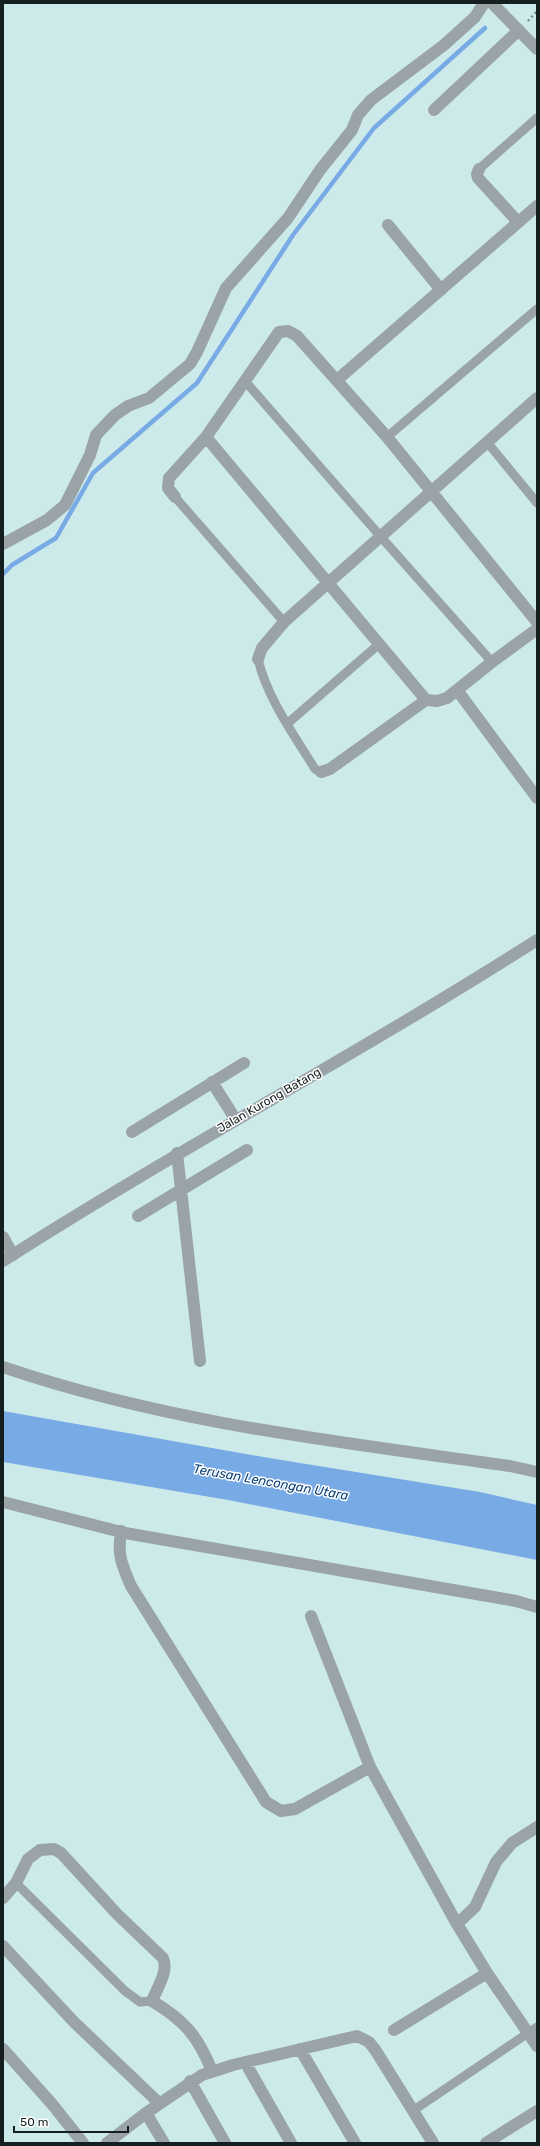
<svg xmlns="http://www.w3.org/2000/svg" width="540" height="2146" font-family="Rubik,sans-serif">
<rect width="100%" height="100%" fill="#cdeaea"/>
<path fill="#78aae5" d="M3,1411L269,1458L480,1492L537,1505V1560L228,1500L3,1462Z"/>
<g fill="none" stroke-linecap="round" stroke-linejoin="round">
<path stroke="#78aae5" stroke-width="4.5" d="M3,574L12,565L56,538L93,473L197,383L293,235L374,128L485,28"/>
<path stroke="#768a8a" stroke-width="2.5" stroke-dasharray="2 3" stroke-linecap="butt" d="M528,21L537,11"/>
<path stroke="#99a3a8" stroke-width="9" d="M479,169L537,118
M245,381L381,537L492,662
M387,437L537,309
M487,442L537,503
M175,497L284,622
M258,659C267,698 294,735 315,769L321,772
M288,723L378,645
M16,1883L125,1991L140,2002L152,2001
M414,2110L537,2027"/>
<path stroke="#99a3a8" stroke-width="12" d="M492,3L537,49
M434,110L519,30
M479,169L477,174L478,178L518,222
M388,225L441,290
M337,380L537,206
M206,437L426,700
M175,497L168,488L169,478L206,437L279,332L288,331L297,336L387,437L537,622
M3,544L47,520L65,505L90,455L96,435L115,415L128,406L149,398L190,364L197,352L226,288L288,218L320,170L352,130L358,115L371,100L444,45L475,17L484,3
M258,659L262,648L284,622L537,398
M457,690L537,798
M321,772L330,769L426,700L437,701L447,698L492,662L537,629
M212,1082L236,1120
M132,1132L244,1063
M177,1153L200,1361
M138,1216L247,1150
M3,1237L13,1255
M3,1367C167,1423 339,1442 510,1466L537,1472
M3,1502L125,1533L453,1590L516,1601L537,1607
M121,1531C117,1555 122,1565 131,1586L266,1802L281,1811L295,1809L370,1767L457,1924L487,1973L537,2046
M311,1616L370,1767
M3,1898L16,1883L28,1859L40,1850L54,1849L61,1853L117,1914L163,1958C169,1971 157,1988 152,2001C184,2020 198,2036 212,2071
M457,1924L475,1907L496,1862L512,1843L537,1827
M3,1946L74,2022L159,2103
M394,2030L487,1973
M3,2049L52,2104L83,2143
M300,2049L355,2143
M245,2062L291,2143
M190,2081L225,2143
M146,2113L164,2143
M107,2143L146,2113L202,2075L233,2065L357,2036L369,2042L376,2051L433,2143
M486,2143L537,2111"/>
<path stroke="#99a3a8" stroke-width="12" d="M3,1261C178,1149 362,1052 537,940"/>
</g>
<g text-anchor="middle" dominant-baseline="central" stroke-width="3" stroke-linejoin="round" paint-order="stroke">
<g font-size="12" fill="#151f1f" stroke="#fff">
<text transform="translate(269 1100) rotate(-30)">Jalan Kurong Batang</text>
</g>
<g font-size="13" font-style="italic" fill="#0b4076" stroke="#fff">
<text transform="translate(271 1482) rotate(10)">Terusan Lencongan Utara</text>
</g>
</g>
<rect width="540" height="2146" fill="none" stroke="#151f1f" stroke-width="8"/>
<path d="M14 2126v6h114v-6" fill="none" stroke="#151f1f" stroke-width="2"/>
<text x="20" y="2126" font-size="12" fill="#151f1f" stroke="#ffffff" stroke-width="3" paint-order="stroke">50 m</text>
</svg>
